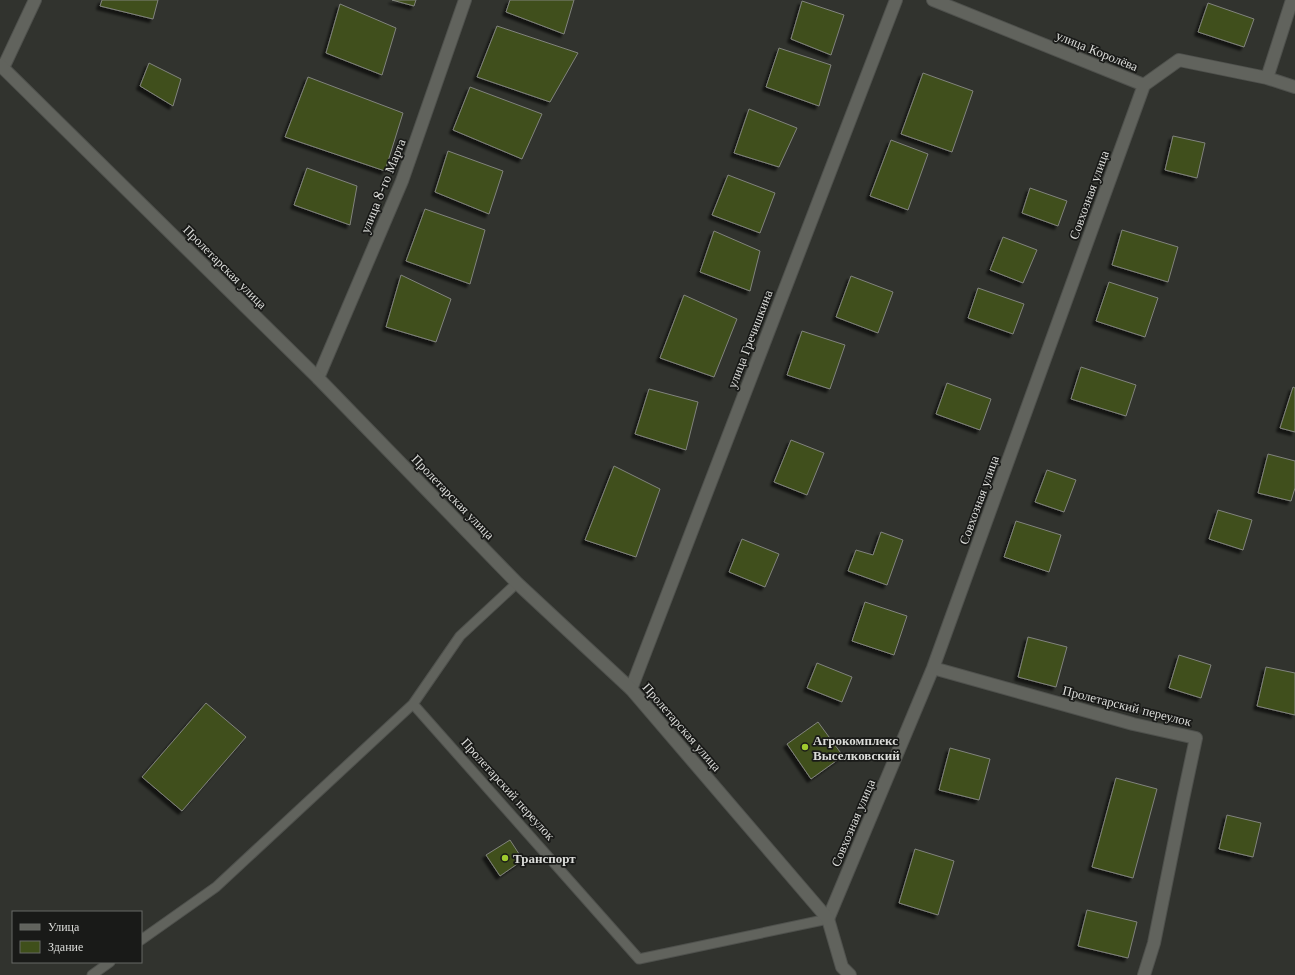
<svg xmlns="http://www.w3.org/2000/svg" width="1295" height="975" font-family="'Libre Baskerville',serif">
<defs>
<filter id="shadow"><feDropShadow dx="-3.5" dy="3.5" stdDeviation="1" flood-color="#0009"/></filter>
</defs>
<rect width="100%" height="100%" fill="#31332e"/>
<path fill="#3f4f1a" stroke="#81837d" filter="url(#shadow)" d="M102,0H158L153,19L100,6Z
M392,0H416L414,6Z
M510,0H574L564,34L506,12Z
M802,1L844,15L831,55L791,39Z
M1208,3L1254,19L1244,47L1198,32Z
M340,4L396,28L382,75L326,53Z
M497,26L578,53L550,102L477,77Z
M779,48L831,65L819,106L766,87Z
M149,63L181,79L173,106L140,86Z
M923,73L973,91L952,152L901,134Z
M308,77L403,113L385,171L285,137Z
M470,87L542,114L522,159L453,130Z
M749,109L797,128L779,167L734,153Z
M1173,136L1205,143L1197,178L1165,170Z
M891,140L928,154L908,210L870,196Z
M448,151L503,171L489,214L435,192Z
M307,168L357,186L350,225L294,205Z
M728,175L775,193L760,233L712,215Z
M1030,188L1067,201L1058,226L1022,213Z
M425,209L485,230L470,284L406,261Z
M1122,230L1178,247L1168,282L1112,265Z
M714,231L760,251L750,291L700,272Z
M1003,237L1037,250L1023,283L990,270Z
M401,275L451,299L436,342L386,327Z
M851,276L893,292L878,333L836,317Z
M1109,282L1158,298L1145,337L1096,321Z
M978,288L1024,304L1013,334L968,318Z
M684,295L737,319L714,377L660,358Z
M802,331L845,345L830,389L787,375Z
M1081,367L1136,385L1126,416L1071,399Z
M947,383L991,399L980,430L936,414Z
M1293,387L1295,388V432L1280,428Z
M649,389L698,402L686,450L635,434Z
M791,440L824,453L807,495L774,482Z
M1268,454L1295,461V488L1291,501L1258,493Z
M614,466L660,489L636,557L585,540Z
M1047,470L1076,480L1064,512L1035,502Z
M1218,510L1252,520L1243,550L1209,539Z
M1016,521L1061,535L1049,572L1004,557Z
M881,532L903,540L887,585L848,571L856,550L873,555Z
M742,539L779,554L765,587L729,572Z
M865,602L907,616L894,655L852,641Z
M1028,637L1067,647L1056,687L1018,677Z
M1179,655L1211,665L1201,698L1169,688Z
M817,663L852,677L842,702L807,688Z
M1266,667L1295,673V715L1257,706Z
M206,703L246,737L182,811L142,777Z
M818,722L843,756L811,779L787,744Z
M950,748L990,759L979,800L939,790Z
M1116,778L1157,789L1133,878L1092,867Z
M1227,815L1261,823L1253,857L1219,849Z
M510,840L523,860L500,876L486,855Z
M915,849L954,861L938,915L899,903Z
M1087,910L1137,922L1128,958L1078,946Z"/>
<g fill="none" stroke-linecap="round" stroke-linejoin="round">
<g stroke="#4f514d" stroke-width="11">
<path id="service" d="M517,583L460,636L413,704L639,959L828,919
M141,940L216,887L413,704
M92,975L110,962"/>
</g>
<g stroke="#4f514d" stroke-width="14">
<path id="minor" d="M933,0L1144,85L1179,60L1267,78L1295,87
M3,68L35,0
M1267,78L1292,0
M318,378L402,181L465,0
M933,668L1133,724L1196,738L1183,799L1154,943L1144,975
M631,689L896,0
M828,919L933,668L1144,85"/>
</g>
<g stroke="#4f514d" stroke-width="14">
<path id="tertiary" d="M0,65L318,378L517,583L631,689L828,919L842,967L850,975"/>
</g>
<use href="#service" stroke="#61635d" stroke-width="9"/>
<use href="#minor" stroke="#61635d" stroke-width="12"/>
<use href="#tertiary" stroke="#61635d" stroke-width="12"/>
</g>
<g fill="#9fca2e" stroke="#191a18" stroke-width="1.5">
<circle cx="805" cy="747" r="4"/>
<circle cx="505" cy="858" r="4"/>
</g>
<g text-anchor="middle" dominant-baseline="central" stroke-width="3.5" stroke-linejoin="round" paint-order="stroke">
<g font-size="13" fill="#dbdcd9" stroke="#191a18">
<text transform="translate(1097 51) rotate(22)">улица Королёва</text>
<text transform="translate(383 186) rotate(-68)">улица 8-го Марта</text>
<text transform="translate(1089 195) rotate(-70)">Совхозная улица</text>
<text transform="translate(225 267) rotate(45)">Пролетарская улица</text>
<text transform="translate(750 339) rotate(-69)">улица Гречишкина</text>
<text transform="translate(453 497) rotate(46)">Пролетарская улица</text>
<text transform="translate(979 500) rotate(-70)">Совхозная улица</text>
<text transform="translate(1127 706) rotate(14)">Пролетарский переулок</text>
<text transform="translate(682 727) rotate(49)">Пролетарская улица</text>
<text transform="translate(508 789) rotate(48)">Пролетарский переулок</text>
<text transform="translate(853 823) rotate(-67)">Совхозная улица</text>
</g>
<g font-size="13" font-weight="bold" fill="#dbdcd9" stroke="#191a18" text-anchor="start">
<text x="813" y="740">Агрокомплекс<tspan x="813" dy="15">Выселковский</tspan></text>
<text x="513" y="858">Транспорт</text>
</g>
</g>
<rect x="12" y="911" width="130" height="52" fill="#191a18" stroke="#676865"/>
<rect x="20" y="924" width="20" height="6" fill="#61635d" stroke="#676865"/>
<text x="48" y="931" font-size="12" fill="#dbdcd9">Улица</text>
<rect x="20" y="941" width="20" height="12" fill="#3f4f1a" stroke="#676865"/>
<text x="48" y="951" font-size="12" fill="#dbdcd9">Здание</text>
</svg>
